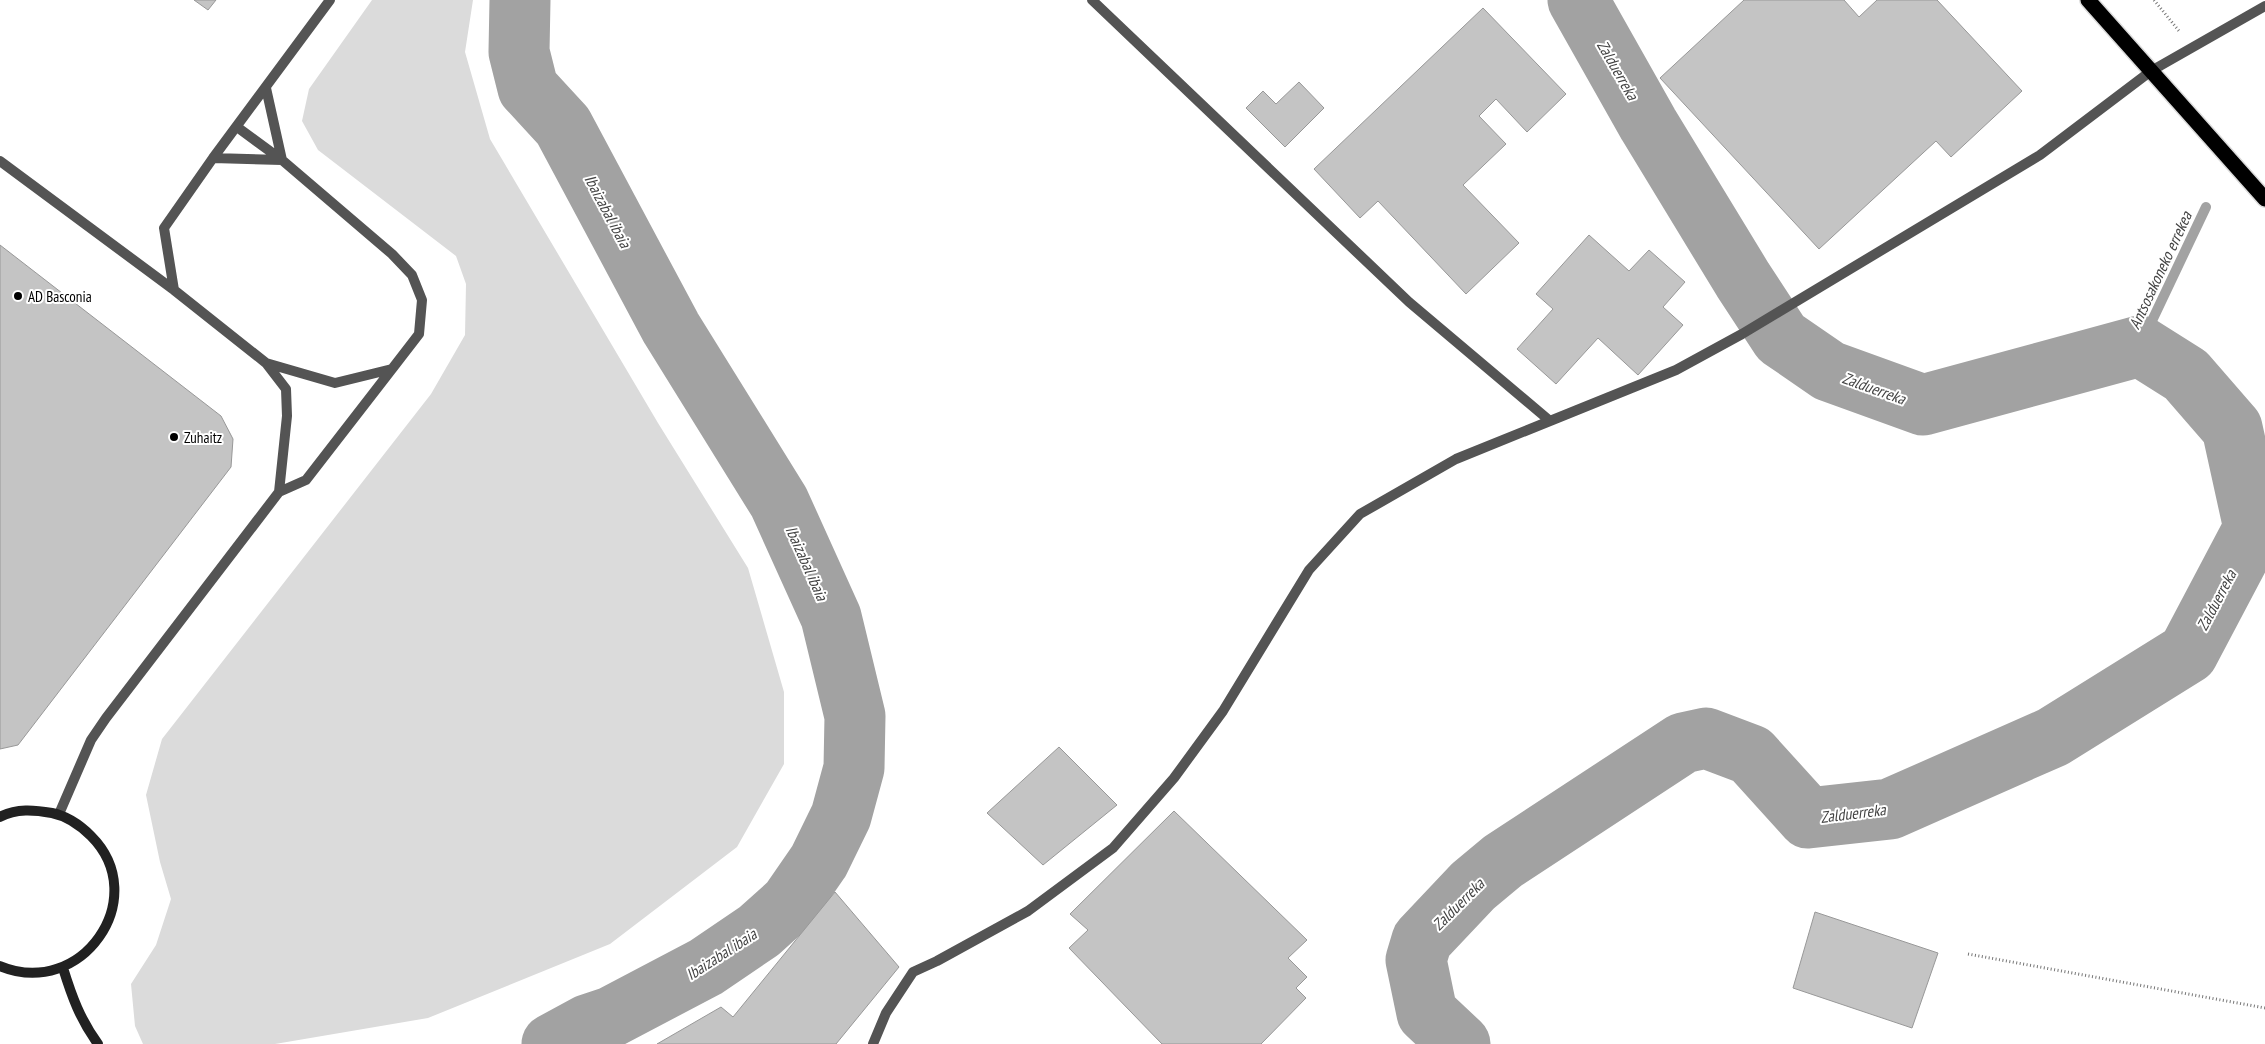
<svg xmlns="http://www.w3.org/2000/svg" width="2265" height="1044" font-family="'PT Sans Narrow',sans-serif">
<rect width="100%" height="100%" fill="#fff"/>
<path fill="#dbdbdb" d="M372,0H473L465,52L490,139L658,423L748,568L784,692V764L737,847L610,944L428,1018L275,1044H143L135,1026L131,984L156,945L171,899L160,862L146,795L162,739L431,394L465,335L466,284L456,256L318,150L302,121L309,89Z"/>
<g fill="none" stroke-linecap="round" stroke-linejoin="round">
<path stroke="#a2a2a2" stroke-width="10" d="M2140,346L2206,207"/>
<path stroke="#a2a2a2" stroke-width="61" d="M520,0L519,52L528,88L563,126L671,328L779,502L831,617L855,716L854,768L841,816L819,861L790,903L759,931L706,967L611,1017L587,1025L552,1044
M1460,1044L1427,1013L1416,960L1422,940L1473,886L1503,861L1683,743L1706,738L1751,755L1808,818L1890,809L2053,737L2188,653L2254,528L2232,428L2186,375L2140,346L1923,405L1829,371L1781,338L1743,280L1648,124L1578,0"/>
</g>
<path fill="#c4c4c4" stroke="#989898" d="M194,0H216L208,10Z
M1744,0H1844L1859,17L1877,0H1937L2022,91L1951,157L1936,141L1819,249L1660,78Z
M1483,8L1566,94L1527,132L1496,99L1479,116L1506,144L1463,185L1519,243L1466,294L1378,201L1360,218L1314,169Z
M1299,82L1324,108L1285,147L1246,108L1263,91L1276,104Z
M1589,235L1629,271L1649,250L1685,282L1663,307L1683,325L1638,375L1598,338L1556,384L1517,349L1553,309L1536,294Z
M0,245L221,416L233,439L231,467L18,745L0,749Z
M1059,747L1117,805L1043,865L987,813Z
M1174,811L1307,940L1288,958L1307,977L1296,988L1306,998L1261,1044H1162L1069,948L1088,930L1070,914Z
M835,892L899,967L836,1044H657L721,1007L733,1017Z
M1815,912L1938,953L1912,1028L1793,988Z"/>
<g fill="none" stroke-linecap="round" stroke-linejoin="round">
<g stroke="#dbdbdb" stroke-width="18">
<path id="highway" d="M2088,0L2265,199"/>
</g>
<path stroke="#767676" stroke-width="3" stroke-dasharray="1 2.5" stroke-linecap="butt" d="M2154,0L2179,31
M1968,954L2265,1008"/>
<path stroke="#545454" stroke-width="10" d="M1092,0L1409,302L1550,421
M873,1044L886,1013L913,972L937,961L1028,911L1113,848L1174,778L1223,711L1309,570L1360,514L1456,459L1676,370L1742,334L2040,155L2151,71"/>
<path stroke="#545454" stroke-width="10" d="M2151,71L2265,6
M266,88L282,160
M237,127L282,160
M213,158L282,160L392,254L412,275L422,300L419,334L392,369L335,383L266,363L174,290L164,228Z
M213,158L330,0
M0,161L174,290
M266,363L286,389L287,416L279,492
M59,814L91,740L106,718L279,492L306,480L392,369"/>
<path stroke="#212121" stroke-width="10" d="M0,817C16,808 35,810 52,813C67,816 80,825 91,836C153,898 81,1000 0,966
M63,968C72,997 80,1019 98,1044"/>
<use href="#highway" stroke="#000" stroke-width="15"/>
</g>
<g fill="#000" stroke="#fff" stroke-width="2">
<circle cx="18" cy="296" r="5"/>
<circle cx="174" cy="437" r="5"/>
</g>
<g text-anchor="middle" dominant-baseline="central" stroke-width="4" stroke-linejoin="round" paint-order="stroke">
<g font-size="15" fill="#000" stroke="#fff" text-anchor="start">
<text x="28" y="296">AD Basconia</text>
<text x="184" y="437">Zuhaitz</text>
</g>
<g font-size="16" font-style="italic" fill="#434343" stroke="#fff">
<text transform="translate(1618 70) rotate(60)">Zalduerreka</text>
<text transform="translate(608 211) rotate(62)">Ibaizabal ibaia</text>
<text transform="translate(2160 270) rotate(-65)">Antsosakoneko errekea</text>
<text transform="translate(1874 388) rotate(20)">Zalduerreka</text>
<text transform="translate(807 563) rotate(66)">Ibaizabal ibaia</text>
<text transform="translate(2216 600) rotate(-62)">Zalduerreka</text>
<text transform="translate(1853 813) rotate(-7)">Zalduerreka</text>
<text transform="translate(1458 904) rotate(-45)">Zalduerreka</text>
<text transform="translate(721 954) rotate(-33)">Ibaizabal ibaia</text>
</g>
</g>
</svg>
